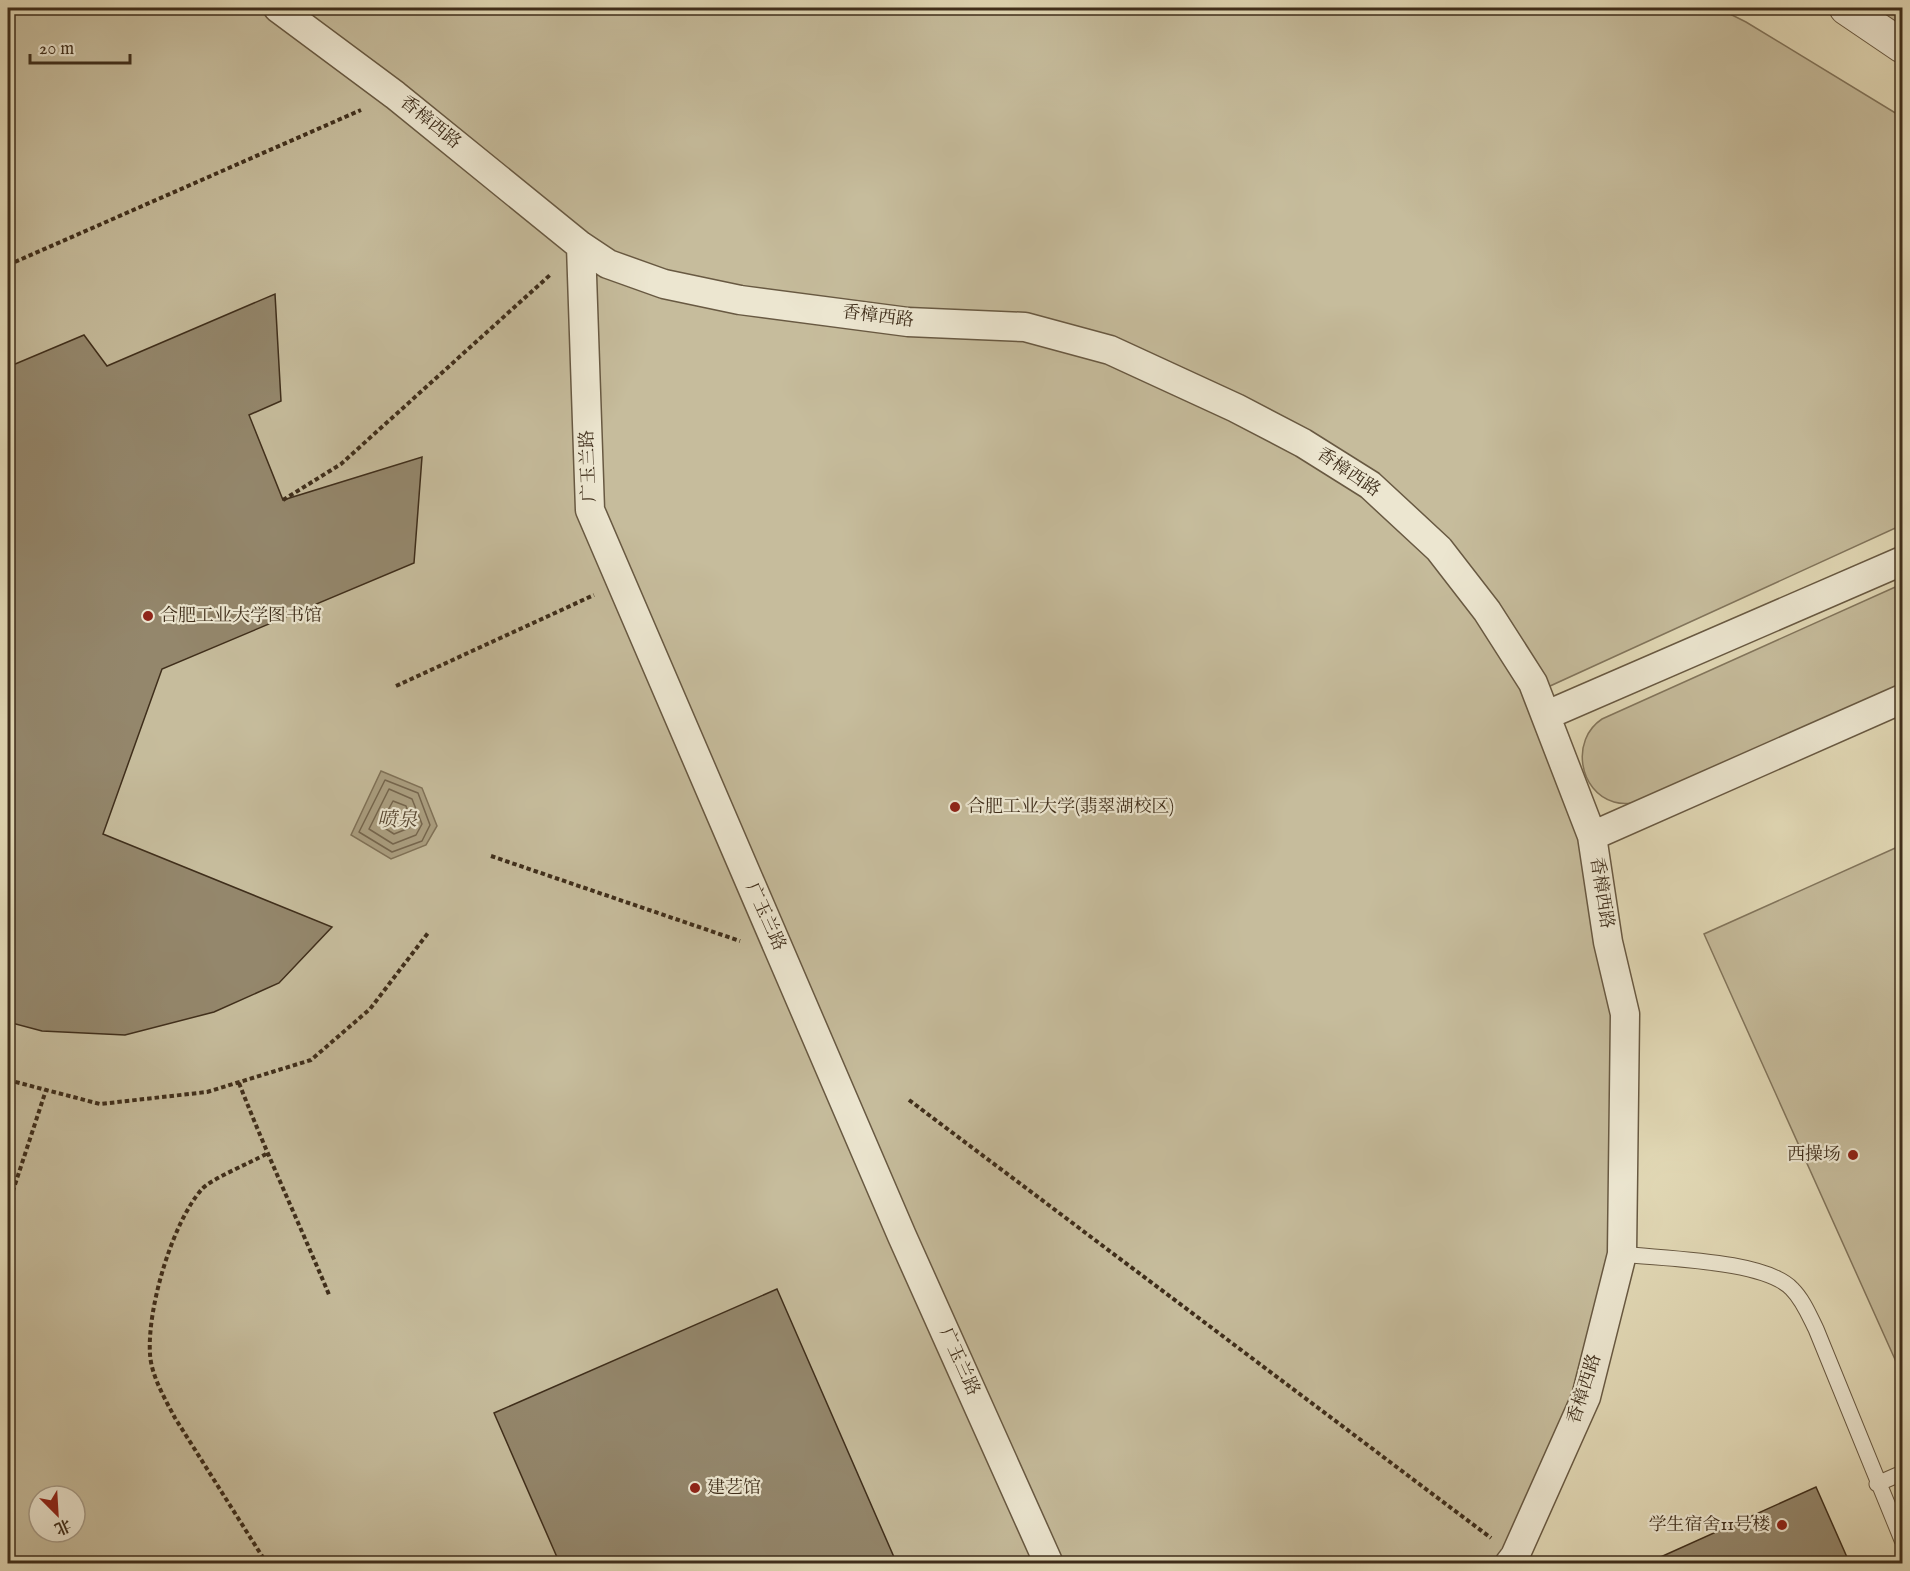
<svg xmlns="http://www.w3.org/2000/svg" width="1910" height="1571" font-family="'IM FELL English','Noto Serif SC',serif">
<rect width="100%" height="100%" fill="#e2d9b6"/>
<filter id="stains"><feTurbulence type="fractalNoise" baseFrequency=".00333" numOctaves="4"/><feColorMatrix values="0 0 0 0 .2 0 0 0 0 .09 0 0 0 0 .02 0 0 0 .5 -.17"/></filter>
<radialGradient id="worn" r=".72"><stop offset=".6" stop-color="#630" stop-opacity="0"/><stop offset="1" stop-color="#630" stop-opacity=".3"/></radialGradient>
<path fill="#c6bc9c" stroke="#82755c" stroke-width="1.5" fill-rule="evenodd" d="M8,8H1718L1746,22L1902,117V525L1537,692L1547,715L1625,1014L1622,1254L1586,1397L1510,1563L8,1564ZM39,1496H75V1532H39Z
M1846,8H1902V46Z
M1902,584V685L1643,801C1633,803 1624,805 1614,802C1579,792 1570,740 1602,719Z
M1902,845V1375L1704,934Z"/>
<path fill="#ab9f81" stroke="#807258" stroke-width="1.5" d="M381,771L422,788L437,826L426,845L391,859L351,835Z"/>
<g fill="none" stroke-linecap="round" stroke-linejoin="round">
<path stroke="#75664e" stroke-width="1.5" d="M385,780L418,793L430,825L422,841L392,852L359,832Z
M389,789L412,799L422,824L416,835L393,844L369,829Z
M393,801L406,806L412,824L409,828L394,834L380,825Z"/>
</g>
<path fill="#94876c" stroke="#3f2e1b" stroke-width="1.5" d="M275,294L281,401L249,415L283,500L422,457L414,563L162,669L103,834L332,927L279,983L214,1012L125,1035L42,1031L8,1022V367L84,335L107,366Z
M777,1289L897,1564H560L494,1413Z
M1816,1487L1850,1564H1645Z"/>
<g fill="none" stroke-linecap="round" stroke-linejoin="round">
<g stroke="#685942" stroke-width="17">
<path id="service" d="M1622,1254C1663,1259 1765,1260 1792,1289C1803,1300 1809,1315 1816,1329L1902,1540
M1877,1484L1902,1473"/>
</g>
<g stroke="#685942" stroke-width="31">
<path id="minor" d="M278,8L395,95L581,246L608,264L664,284L740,300L908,322L1025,327L1110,350L1236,408L1303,443L1370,485L1439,549L1487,611L1533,683L1592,836L1608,942L1625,1014L1622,1254L1586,1397L1515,1556L1509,1564
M581,246L590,510L902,1236L1049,1564
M1547,715L1902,561
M1592,836L1902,699"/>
</g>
<g stroke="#685942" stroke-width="35">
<path id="tertiary" d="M1846,8L1902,46"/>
</g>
<path stroke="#3f2e1b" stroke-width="4" stroke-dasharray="4.5 3" stroke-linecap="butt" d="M8,265L361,110
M283,500L341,464L550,275
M396,686L594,595
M491,856L740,941
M8,1080L100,1104L207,1092L311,1060L370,1009L428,933
M239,1083C267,1155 300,1225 330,1297
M909,1100L1491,1538
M266,1154C252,1162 211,1179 202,1189C172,1223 147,1309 150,1354C151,1375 165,1399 175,1418L267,1564
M8,1206L46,1090"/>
<use href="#service" stroke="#ece6d0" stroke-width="15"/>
<use href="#minor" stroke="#ece6d0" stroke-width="28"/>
<use href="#tertiary" stroke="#ece6d0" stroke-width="33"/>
</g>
<g fill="#8f2418" stroke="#ece6d0" stroke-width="2">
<circle cx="148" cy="616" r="6"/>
<circle cx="955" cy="807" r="6"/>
<circle cx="1853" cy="1155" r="6"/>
<circle cx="695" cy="1488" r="6"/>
<circle cx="1782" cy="1525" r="6"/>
</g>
<g text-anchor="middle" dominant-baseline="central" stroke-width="4.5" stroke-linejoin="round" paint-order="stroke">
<g font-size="18" fill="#3f2e1b" stroke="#ece6d0">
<text transform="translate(430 123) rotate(39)">香樟西路</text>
<text transform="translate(878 317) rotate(7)">香樟西路</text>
<text transform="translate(589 466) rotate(-92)">广玉兰路</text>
<text transform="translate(1348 473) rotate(34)">香樟西路</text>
<text transform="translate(1601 893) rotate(81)">香樟西路</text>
<text transform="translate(765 917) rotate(66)">广玉兰路</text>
<text transform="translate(959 1362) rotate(66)">广玉兰路</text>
<text transform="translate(1585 1389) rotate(-72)">香樟西路</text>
</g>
<g font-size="18" fill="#3f2e1b" stroke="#ece6d0" text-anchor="start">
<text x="160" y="616">合肥工业大学图书馆</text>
<text x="967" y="807">合肥工业大学(翡翠湖校区)</text>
<text x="1841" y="1155" text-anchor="end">西操场</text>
<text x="707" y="1488">建艺馆</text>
<text x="1770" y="1525" text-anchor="end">学生宿舍11号楼</text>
</g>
<g font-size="20" font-style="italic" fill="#5a4a34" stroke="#ece6d0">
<text x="397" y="820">喷泉</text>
</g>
</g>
<rect width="1910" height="1571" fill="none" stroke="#e2d9b6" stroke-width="30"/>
<rect x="9" y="9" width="1892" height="1553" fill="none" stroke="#3f2e1b" stroke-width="3"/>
<rect x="15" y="15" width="1880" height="1541" fill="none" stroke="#3f2e1b" stroke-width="1.5"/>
<g transform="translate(57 1514) rotate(156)"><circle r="28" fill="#ece6d0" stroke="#a79c88" stroke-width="1.5"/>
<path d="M0-4.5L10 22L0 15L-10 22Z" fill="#8f2418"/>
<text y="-9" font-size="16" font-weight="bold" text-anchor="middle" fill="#3f2e1b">北</text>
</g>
<path d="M30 54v9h100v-9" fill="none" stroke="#3f2e1b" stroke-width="3"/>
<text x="39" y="54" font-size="18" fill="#3f2e1b" stroke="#ece6d0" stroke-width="4.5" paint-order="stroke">20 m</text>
<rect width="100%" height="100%" filter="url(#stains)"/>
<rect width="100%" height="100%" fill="url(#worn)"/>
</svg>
